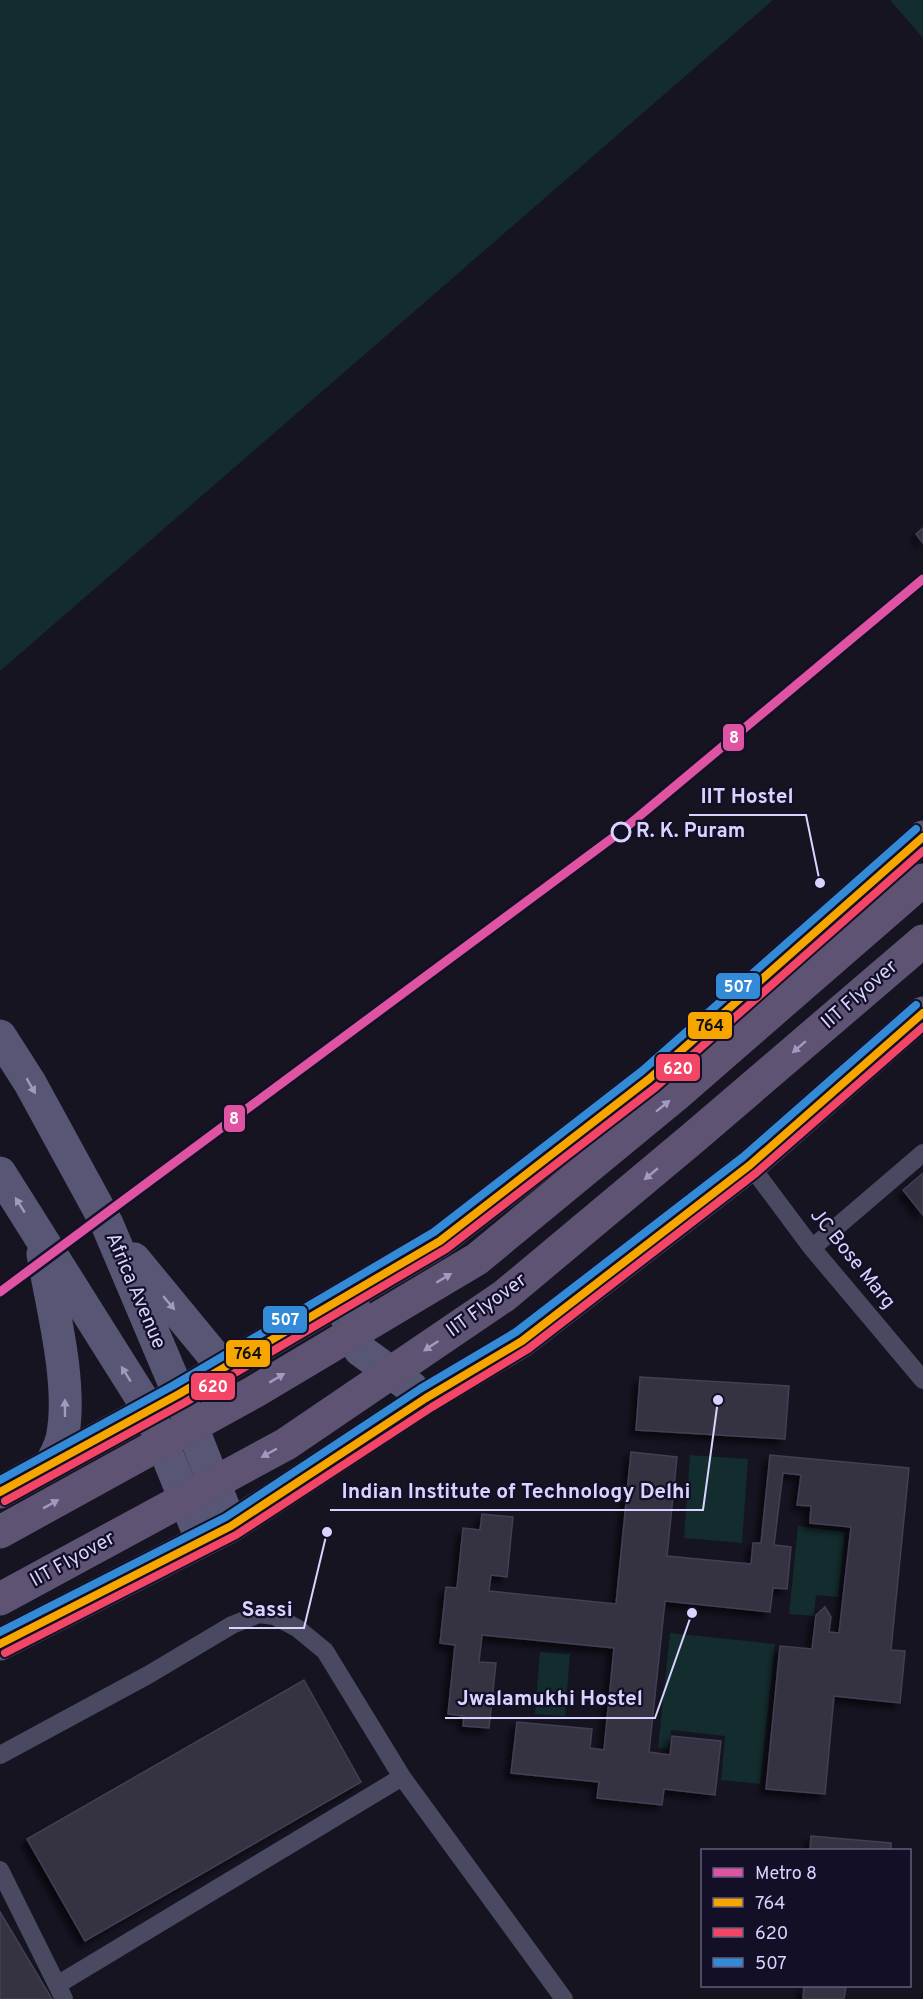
<svg xmlns="http://www.w3.org/2000/svg" width="923" height="1999" font-family="Overpass,sans-serif">
<defs>
<filter id="shadow"><feDropShadow dx="-5.5" dy="5.5" stdDeviation="3" flood-color="#0009"/></filter>
</defs>
<rect width="100%" height="100%" fill="#161421"/>
<path fill="#132c2d" d="M0,0H773L0,671Z
M890,0H923V38Z
M690,1455L748,1459L742,1543L684,1538Z
M798,1526L845,1532L838,1597L816,1595L814,1616L789,1614Z
M670,1633L775,1644L760,1784L721,1780L725,1736L671,1730L669,1749L658,1748Z
M540,1652L570,1654L565,1716L535,1714Z"/>
<path fill="#343243" stroke="#433f54" stroke-width="1.5" filter="url(#shadow)" d="M923,528V543L916,534Z
M923,1173V1215L903,1190Z
M640,1377L789,1386L785,1439L636,1430Z
M631,1452L677,1457L667,1556L751,1564L753,1543H761L770,1455L909,1468L891,1650L905,1651L900,1703L834,1696L825,1794L766,1789L780,1646L812,1649L816,1615L825,1607L831,1617L829,1632L839,1633L851,1527L810,1523L811,1506L797,1505L801,1475L783,1473L774,1545L791,1547L787,1589L773,1588L770,1612L665,1601L649,1752L670,1755L672,1736L721,1741L715,1795L664,1789L662,1805L597,1798L599,1782L511,1773L517,1722L592,1729L590,1748L604,1750L614,1648L482,1635L479,1662L496,1663L489,1728L463,1726L464,1716L448,1714L455,1645L440,1643L446,1587L457,1588L463,1528L480,1530L482,1514L513,1517L507,1577L491,1575L489,1591L616,1604Z
M304,1680L361,1782L85,1941L27,1839Z
M811,1836L891,1843V1850H810Z
M0,1912L52,1999H0Z
M804,1986H846L844,1999H803Z"/>
<g fill="none" stroke-linecap="round" stroke-linejoin="round">
<path stroke="#4a4962" stroke-width="18" d="M750,1165L812,1248L923,1380
M812,1248L923,1153
M0,1755L148,1675L232,1625L259,1614L274,1616L297,1628L325,1651L402,1777L564,1999
M0,1870L64,1999
M57,1985L402,1777"/>
<path stroke="#575674" stroke-width="33" d="M0,1036L30,1083L107,1224L179,1394L231,1526
M0,1173L149,1410L202,1541
M43,1254C52,1306 72,1382 63,1433C62,1444 56,1454 51,1464
M134,1259L223,1367
M354,1308L348,1321L360,1350L412,1388
M0,1492L179,1394L440,1241L649,1079L923,837
M0,1644L231,1526L426,1398L522,1341L750,1165L923,1013"/>
<path stroke="#5e5373" stroke-width="33" d="M0,1532L254,1392L477,1259L676,1095L923,880
M0,1599L286,1444L504,1296L693,1138L923,941"/>
<g stroke="#130f26" stroke-width="12">
<path id="bus-1" d="M0,1492L179,1394L440,1241L649,1079L923,837
M0,1644L231,1526L426,1398L522,1341L750,1165L923,1013"/>
</g>
<g stroke="#130f26" stroke-width="12">
<path id="bus-2" d="M5,1501L184,1403L446,1249L656,1087L923,851
M5,1653L236,1535L432,1407L528,1349L756,1173L923,1027"/>
</g>
<g stroke="#130f26" stroke-width="12">
<path id="bus-3" d="M0,1480L174,1385L434,1232L642,1071L916,829
M0,1632L226,1517L420,1389L516,1332L743,1157L916,1005"/>
</g>
<use href="#bus-1" stroke="#f7a600" stroke-width="8"/>
<use href="#bus-2" stroke="#f34667" stroke-width="8"/>
<use href="#bus-3" stroke="#338bd7" stroke-width="8"/>
<g stroke="#130f26" stroke-width="14">
<path id="metro-1" d="M0,1292L619,833L923,579"/>
</g>
<use href="#metro-1" stroke="#df53a3" stroke-width="9"/>
</g>
<defs><path id="oneway-solid" d="M-6-.8H1V-3.2L6.5 0L1 3.2V.8H-6Z" transform="scale(1.5)"/></defs>
<g fill="#a29ac0">
<use href="#oneway-solid" transform="translate(799 1047) rotate(139)"/>
<use href="#oneway-solid" transform="translate(663 1106) rotate(-39)"/>
<use href="#oneway-solid" transform="translate(651 1174) rotate(140)"/>
<use href="#oneway-solid" transform="translate(444 1278) rotate(-31)"/>
<use href="#oneway-solid" transform="translate(431 1346) rotate(146)"/>
<use href="#oneway-solid" transform="translate(277 1378) rotate(-31)"/>
<use href="#oneway-solid" transform="translate(269 1453) rotate(151)"/>
<use href="#oneway-solid" transform="translate(51 1504) rotate(-29)"/>
</g>
<g fill="#9e9bc0">
<use href="#oneway-solid" transform="translate(31 1086) rotate(60)"/>
<use href="#oneway-solid" transform="translate(20 1205) rotate(-122)"/>
<use href="#oneway-solid" transform="translate(169 1303) rotate(50)"/>
<use href="#oneway-solid" transform="translate(126 1374) rotate(-122)"/>
<use href="#oneway-solid" transform="translate(65 1408) rotate(-90)"/>
</g>
<circle fill="#130f26" stroke="#d9d4ff" stroke-width="3" cx="621" cy="832" r="9"/>
<g text-anchor="middle" dominant-baseline="central" stroke-width="4.5" stroke-linejoin="round" paint-order="stroke">
<g font-size="20" font-weight="bold" fill="#d9d4ff" stroke="#130f26" text-anchor="start">
<text x="636" y="832">R. K. Puram</text>
</g>
<g font-size="20" fill="#d9d4ff" stroke="#130f26">
<text transform="translate(860 995) rotate(-41)">IIT Flyover</text>
<text transform="translate(852 1259) rotate(51)">JC Bose Marg</text>
<text transform="translate(135 1291) rotate(67)">Africa Avenue</text>
<text transform="translate(487 1306) rotate(-36)">IIT Flyover</text>
<text transform="translate(73 1560) rotate(-29)">IIT Flyover</text>
</g>
</g>
<path fill="none" stroke="#d9d4ff" stroke-width="2" d="M820 883L806 815H689M718 1400L703 1510H330M327 1532L304 1628H229M692 1613L655 1718H445"/>
<g fill="#d9d4ff" stroke="#130f26" stroke-width="2">
<circle cx="820" cy="883" r="6"/>
<circle cx="718" cy="1400" r="6"/>
<circle cx="327" cy="1532" r="6"/>
<circle cx="692" cy="1613" r="6"/>
</g>
<g font-size="21" text-anchor="middle" font-weight="bold" fill="#d9d4ff" stroke="#130f26" stroke-width="4.5" stroke-linejoin="round" paint-order="stroke">
<text x="747" y="803">IIT Hostel</text>
<text x="516" y="1498">Indian Institute of Technology Delhi</text>
<text x="267" y="1616">Sassi</text>
<text x="550" y="1705">Jwalamukhi Hostel</text>
</g>
<g stroke="#130f26" stroke-width="2">
<rect x="722" y="723" width="23" height="29" rx="6" fill="#df53a3"/>
<rect x="715" y="972" width="46" height="28" rx="6" fill="#338bd7"/>
<rect x="687" y="1011" width="46" height="29" rx="6" fill="#f7a600"/>
<rect x="655" y="1053" width="46" height="29" rx="6" fill="#f34667"/>
<rect x="223" y="1104" width="23" height="29" rx="6" fill="#df53a3"/>
<rect x="262" y="1305" width="46" height="29" rx="6" fill="#338bd7"/>
<rect x="225" y="1339" width="46" height="29" rx="6" fill="#f7a600"/>
<rect x="190" y="1372" width="46" height="29" rx="6" fill="#f34667"/>
</g>
<g font-size="16" text-anchor="middle" font-weight="bold" fill="#fff">
<text x="734" y="743">8</text>
<text x="738" y="992">507</text>
<text x="678" y="1074">620</text>
<text x="234" y="1124">8</text>
<text x="285" y="1325">507</text>
<text x="213" y="1392">620</text>
</g>
<g font-size="16" text-anchor="middle" font-weight="bold" fill="#111">
<text x="710" y="1031">764</text>
<text x="248" y="1359">764</text>
</g>
<rect x="701" y="1849" width="210" height="138" fill="#130f26" stroke="#625e7d" stroke-width="1.5"/>
<rect x="713" y="1868" width="30" height="9" fill="#df53a3" stroke="#625e7d" stroke-width="1.5"/>
<text x="755" y="1879" font-size="18" fill="#d9d4ff">Metro 8</text>
<rect x="713" y="1898" width="30" height="9" fill="#f7a600" stroke="#625e7d" stroke-width="1.5"/>
<text x="755" y="1909" font-size="18" fill="#d9d4ff">764</text>
<rect x="713" y="1928" width="30" height="9" fill="#f34667" stroke="#625e7d" stroke-width="1.5"/>
<text x="755" y="1939" font-size="18" fill="#d9d4ff">620</text>
<rect x="713" y="1958" width="30" height="9" fill="#338bd7" stroke="#625e7d" stroke-width="1.5"/>
<text x="755" y="1969" font-size="18" fill="#d9d4ff">507</text>
</svg>
